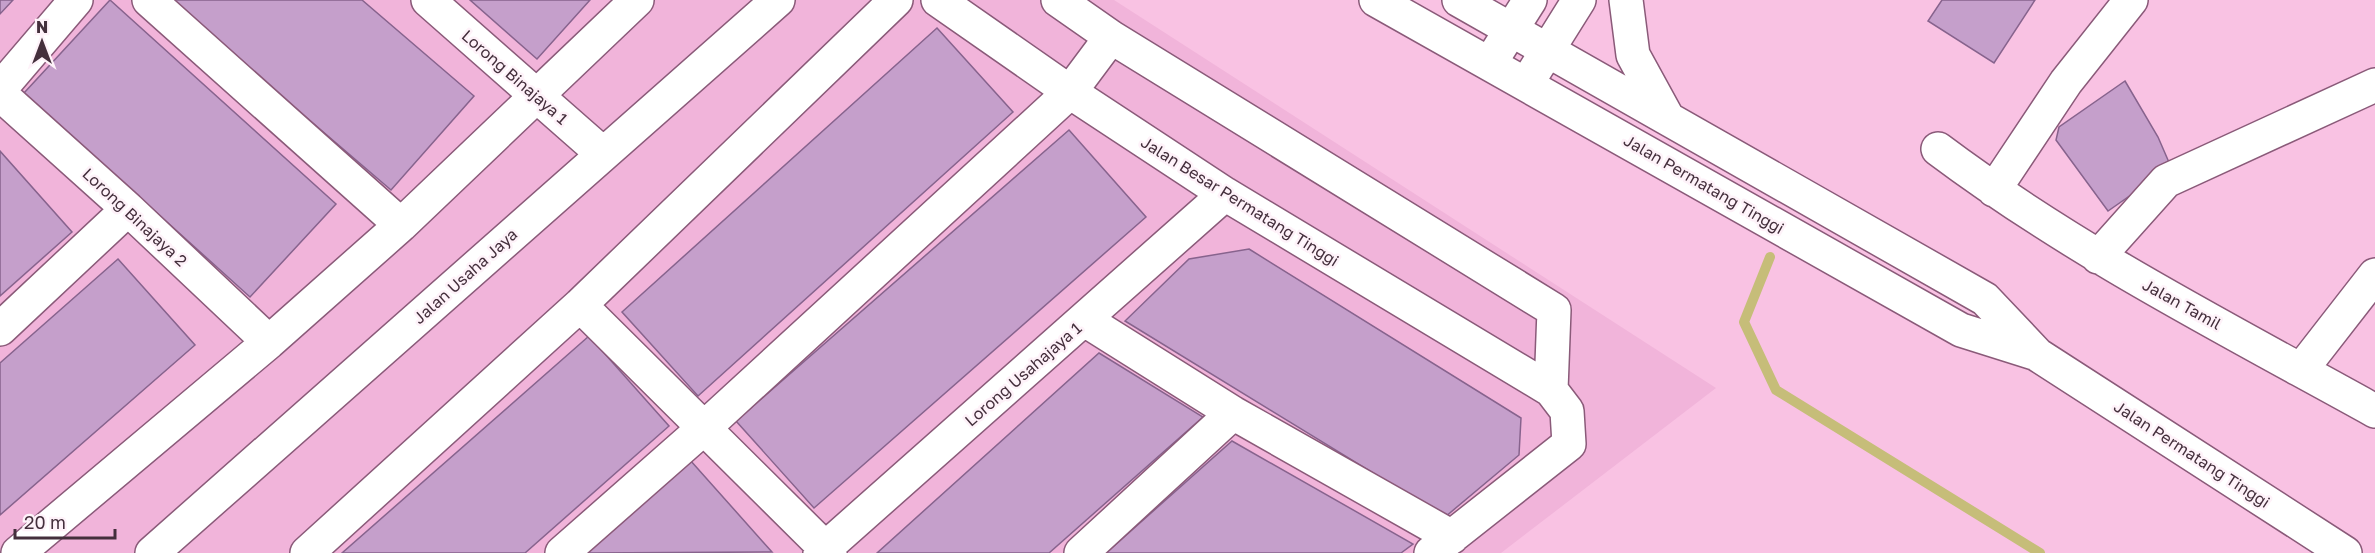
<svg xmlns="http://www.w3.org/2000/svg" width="2375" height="553" font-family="'Golos Text',sans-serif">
<rect width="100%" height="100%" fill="#f9c2e3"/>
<path fill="#f1b4da" d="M0,0H1114L1716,388L1501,553H0Z"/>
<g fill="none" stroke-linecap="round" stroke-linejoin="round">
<path stroke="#c6bd79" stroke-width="10" d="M1770,257L1744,322L1776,390L2040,553"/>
</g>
<path fill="#c59fcb" stroke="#87638d" stroke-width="1.5" d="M0,0H13L0,14Z
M110,0L336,204L250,297L24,93Z
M169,0H362L474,96L391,190Z
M470,0H590L537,59Z
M1942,0H2035L1994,63L1928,21Z
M937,28L1013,112L698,396L622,312Z
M2125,81L2158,137L2171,167L2108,211L2056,140L2059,127Z
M1069,130L1146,217L814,508L736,421Z
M0,151L72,232L0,296Z
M1249,249L1521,418L1519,455L1445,517L1125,321L1189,259Z
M118,259L195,345L0,515V363Z
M589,336L669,426L525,553H342Z
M1099,353L1203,417L1049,553H877Z
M1232,441L1413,544L1401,553H1106Z
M690,460L772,552L584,553Z"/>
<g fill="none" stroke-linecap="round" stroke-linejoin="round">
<g stroke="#8a5a79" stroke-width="36">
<path id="minor" d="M149,0L401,225
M428,0L603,154
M938,0L1070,92L1225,194L1551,390L1567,411L1569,444L1431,553
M1058,0L1111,37L1554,310L1551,390
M0,89L76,0
M0,94L128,209L269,342
M1938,149C2074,251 2227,329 2375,411
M1994,190L2066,82L2131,0
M2098,257L2166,181L2375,85
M580,305L830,553
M1085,320L1233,413L1452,537
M0,329L128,209
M2301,370L2375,275
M18,553L269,342L401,225L637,0
M152,553L778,0
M307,553L580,305L896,0
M562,553L704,428L1070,92L1111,37
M820,553L1225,194
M1081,553L1233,413"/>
</g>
<g stroke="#8a5a79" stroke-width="36">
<path id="major" d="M1490,63L1530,0
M1527,83L1579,0"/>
</g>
<g stroke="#8a5a79" stroke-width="36">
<path id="highway" d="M1376,0L1961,330L2034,353
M1459,0L1985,299L2038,355L2345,553
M1626,0L1633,55L1667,117"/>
</g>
<use href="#minor" stroke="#fff" stroke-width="33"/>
<use href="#major" stroke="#fff" stroke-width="33"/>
<use href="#highway" stroke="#fff" stroke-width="33"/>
</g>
<g text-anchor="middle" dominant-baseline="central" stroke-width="5" stroke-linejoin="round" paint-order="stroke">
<g font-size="16" fill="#442f3c" stroke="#fef2f9">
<text transform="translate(515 77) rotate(41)">Lorong Binajaya 1</text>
<text transform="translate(1704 184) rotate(30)">Jalan Permatang Tinggi</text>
<text transform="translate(1240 201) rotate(32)">Jalan Besar Permatang Tinggi</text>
<text transform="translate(135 217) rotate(43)">Lorong Binajaya 2</text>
<text transform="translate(465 276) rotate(-42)">Jalan Usaha Jaya</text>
<text transform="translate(2182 304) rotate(29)">Jalan Tamil</text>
<text transform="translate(1023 374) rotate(-41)">Lorong Usahajaya 1</text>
<text transform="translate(2192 454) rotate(33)">Jalan Permatang Tinggi</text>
</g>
</g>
<g transform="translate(42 42)" stroke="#fef2f9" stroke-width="4.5" paint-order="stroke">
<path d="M0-4.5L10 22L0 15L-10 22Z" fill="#442f3c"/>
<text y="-9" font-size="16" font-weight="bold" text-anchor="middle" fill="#442f3c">N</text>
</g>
<path d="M15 529v9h100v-9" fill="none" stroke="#442f3c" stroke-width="3"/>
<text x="24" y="529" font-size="18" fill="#442f3c" stroke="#fef2f9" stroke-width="4.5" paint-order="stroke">20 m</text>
</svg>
